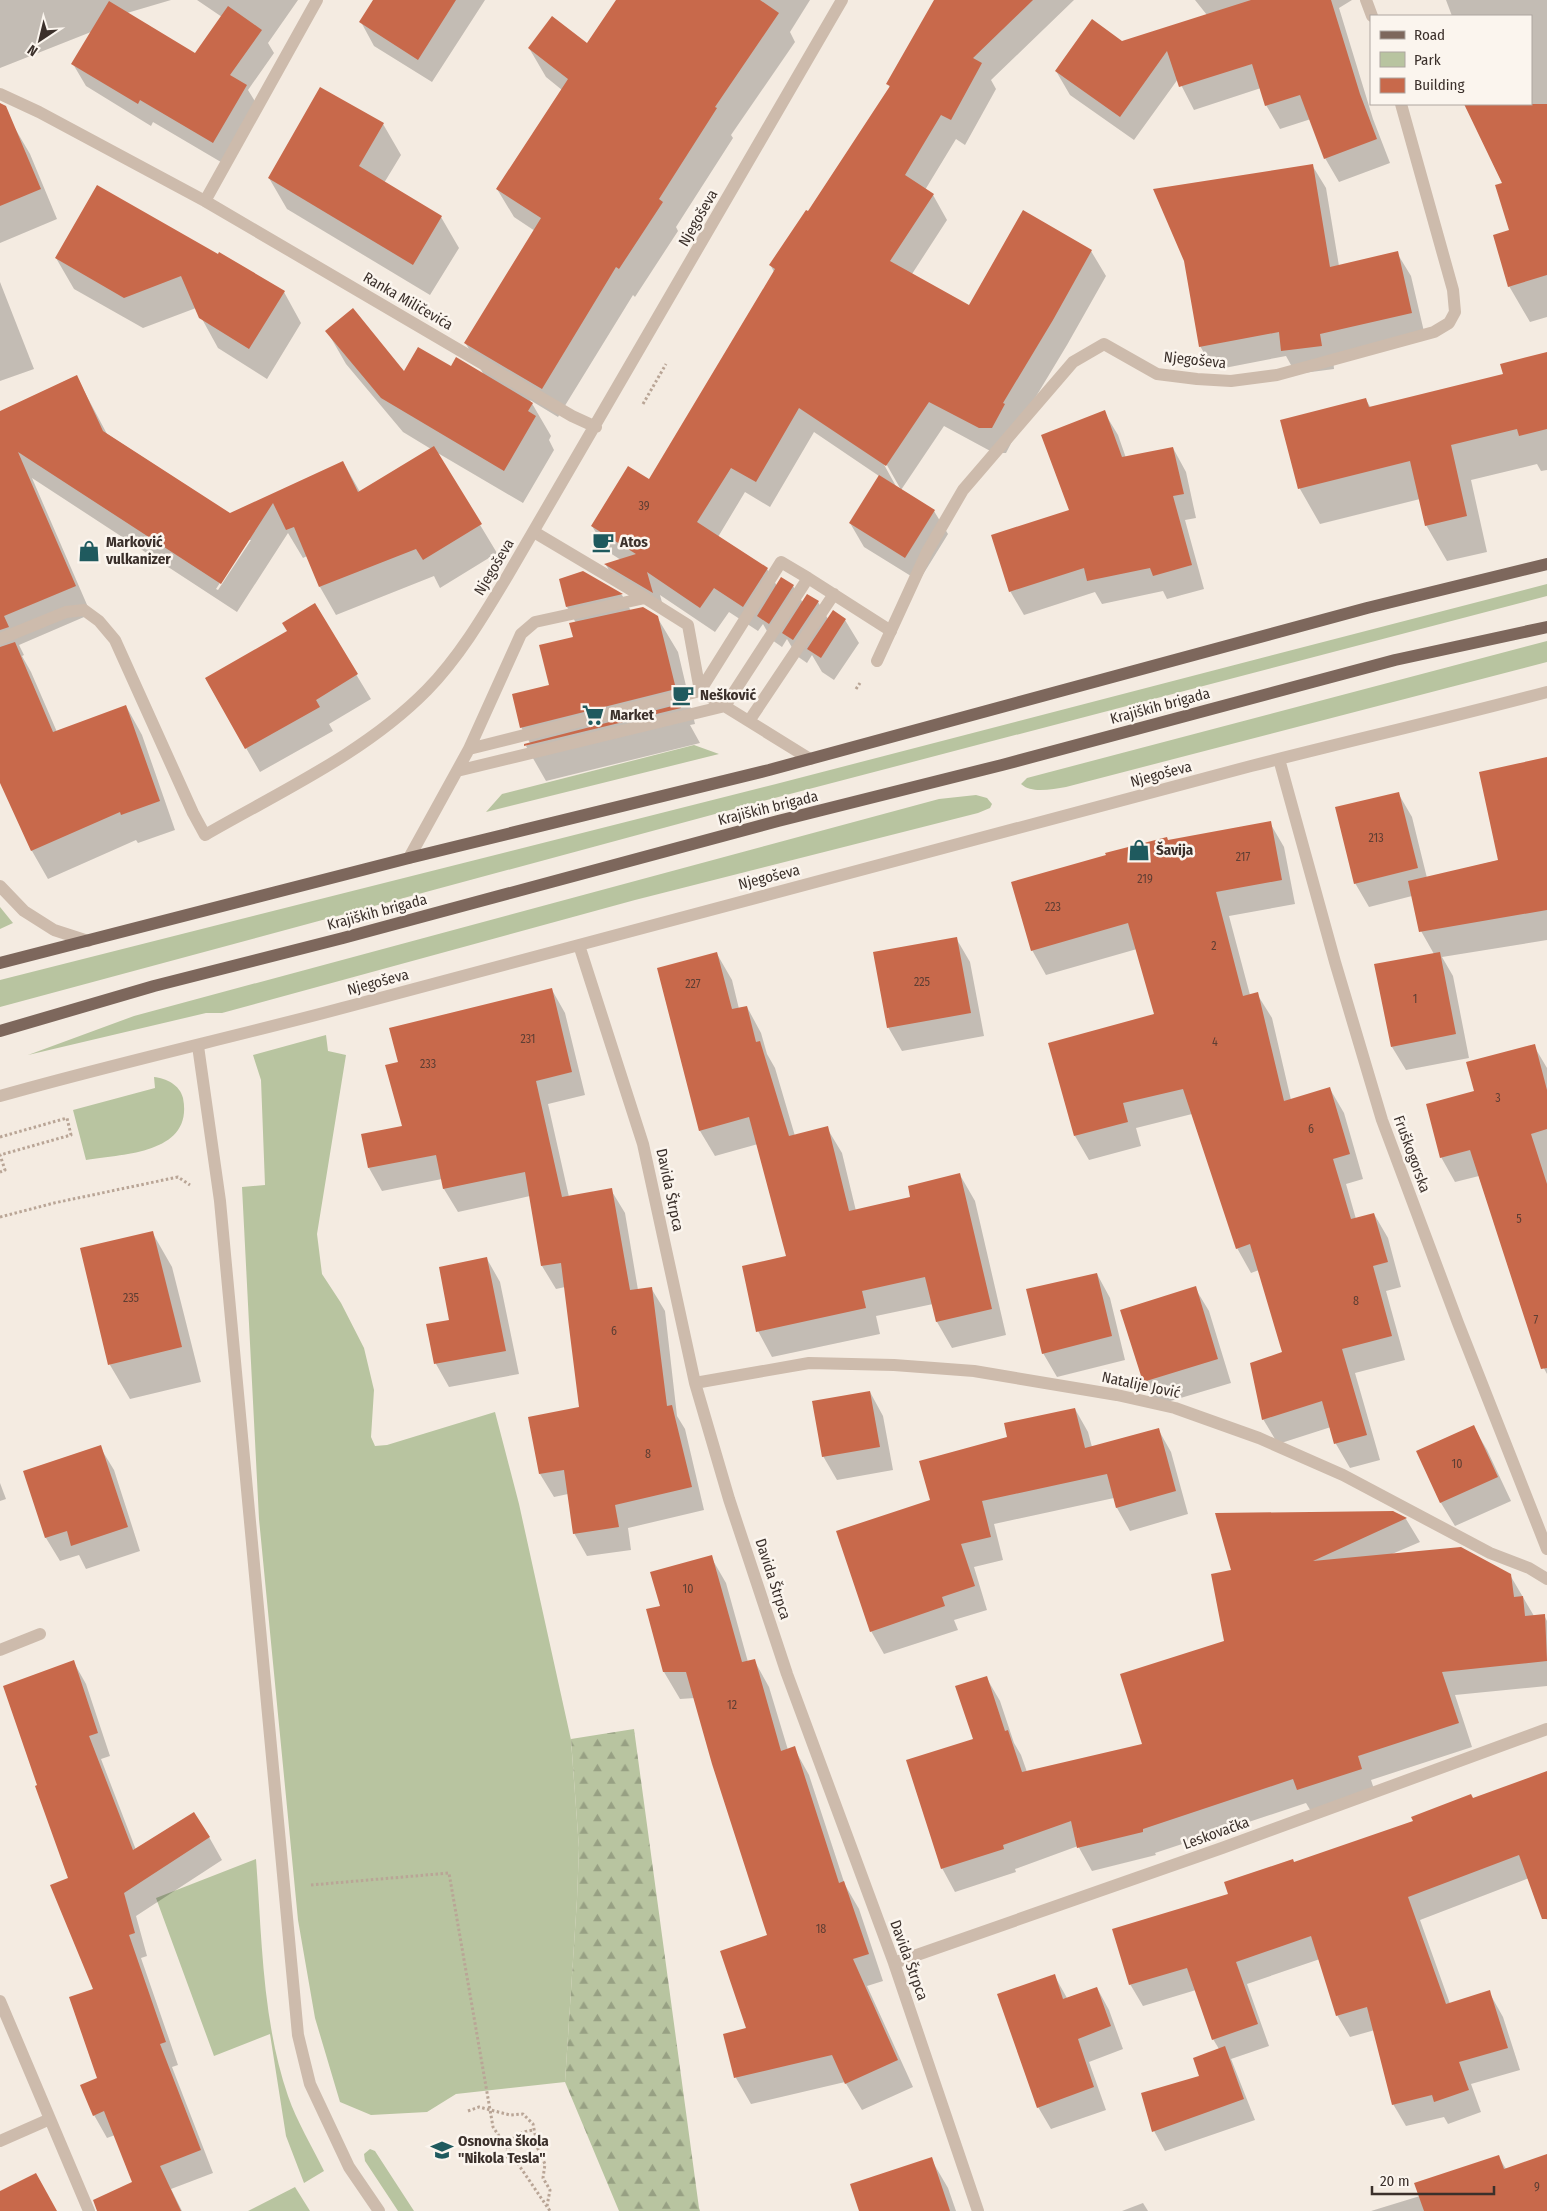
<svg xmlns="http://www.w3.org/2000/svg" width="1547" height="2211" font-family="'Fira Sans Condensed',sans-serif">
<defs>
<pattern id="forest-firs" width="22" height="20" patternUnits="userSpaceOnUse" patternTransform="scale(1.25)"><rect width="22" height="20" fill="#b8c4a0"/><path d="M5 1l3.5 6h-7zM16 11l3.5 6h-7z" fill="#97a083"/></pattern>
</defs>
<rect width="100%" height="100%" fill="#f4ebe1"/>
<path fill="#b8c4a0" d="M1547,584V596L767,800L0,1007V980L776,784Z
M1547,641V662L1066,787C1052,789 1032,794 1021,784L1027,778Z
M694,745L719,754L486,812L502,794Z
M976,795L987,798L992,804L990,808L978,813L635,900L222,1013H206L28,1055L134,1016L939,799Z
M0,907L13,923L0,929Z
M326,1035L328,1051L346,1055L317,1234L322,1274L341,1303L364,1348L374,1390L371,1437L375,1446L387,1445L495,1412L519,1504L571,1740L579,1848L577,1899L565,2082L456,2094L427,2112L371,2115L340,2102L315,2018L298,1920L259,1519L242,1187L265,1185L261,1080L253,1055Z
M154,1077C166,1078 180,1085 183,1098C194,1154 123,1154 86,1160L73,1110L155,1088Z
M256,1859C262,1938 262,2020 288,2096C297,2122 312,2146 324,2171L304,2183L286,2136L270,2034L214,2056L156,1898Z
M370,2149L375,2151L414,2211H398L365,2161L364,2154Z
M295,2187L310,2211H248Z"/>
<path fill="url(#forest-firs)" d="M634,1729L699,2208L700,2211H619L565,2082L577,1899L579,1848L571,1739Z"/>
<path fill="#0003" fill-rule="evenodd" d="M0,0H171L127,13L195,55L222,17L197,0H298L268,43L274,53L248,90L259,108L226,165L153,122L151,126L86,86L73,64L91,32L0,68Z
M375,0H485L432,82L374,46L361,22Z
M618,0H810L790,32L795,42L731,135L733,138L676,227L678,231L635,297L633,295L558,417L530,400L551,436L549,440L554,450L523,503L436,452L497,553L440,588L434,576L336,615L320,587L307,556L303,558L288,533L237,612L32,478L91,614L19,645L24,655L22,656L31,672L57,732L126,706L142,735L175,830L138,843L136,840L48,879L32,851L6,792L0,769V412L76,376L107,434L230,514L343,462L360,492L431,449L403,432L346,364L327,331L404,373L451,367L484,375L466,344L535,231L514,217L497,189L562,90L546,77L529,48L587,44ZM248,540H251L218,590L216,589Z
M935,0H1074L991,80L996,89L965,145L956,139L925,190L933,195L947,220L912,274L970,307L1091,251L1106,276L1067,345L1017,428L1018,430L1006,453H994L944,426L901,490L934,511L948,534L919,581L864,547L850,523L879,476L814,432L770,507L745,492L718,537L767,569L777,586H793L803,603L808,595L818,602L828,619L845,620L859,643L834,680L822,672L812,655L807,663L797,656L787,639L782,647L772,640L763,624L758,631L729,612L715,632L660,595L666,617L620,589L606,565L621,560L607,551L592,526L650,481L774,272L771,266L809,213L890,88L888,84ZM884,460L900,488H897L882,461Z
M1195,0H1352L1339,8L1373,119L1390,163L1339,182L1325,158L1311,119L1280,129L1266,105L1261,88L1194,110L1178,79L1134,140L1070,95L1056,71L1122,42L1207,15Z
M1446,0H1547V317L1530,322L1509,286L1511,231L1503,184L1465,104H1531V16H1452Z
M383,124L401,155L384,183L441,217L459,248L430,295L287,209L269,178Z
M13,125L30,154L57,219L0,243V130Z
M1312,165L1326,188L1339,266L1397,253L1411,276L1425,336L1333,357L1334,369L1296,374L1286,356L1214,370L1200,346L1185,261Z
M97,187L284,292L301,323L267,379L218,348L196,308L143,328L74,289L56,258Z
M0,282L34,369L0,381Z
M1547,353V470L1541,471L1537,464L1471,480L1487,552L1447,561L1426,525L1420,499L1320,524L1300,489L1282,421L1366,400L1371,408L1504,375Z
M1104,412L1118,435L1126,458L1173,448L1186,472L1196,518L1185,520L1204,589L1167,599L1163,591L1102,604L1095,592L1024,615L1010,591L1070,511Z
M583,572L622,595L631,611L657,617L678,652L695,724L690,725L700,743L546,781L526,746L530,743L521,727L551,686L574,638L576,623L567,607Z
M314,605L371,699L329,724L333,731L260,772L206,679L289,632Z
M1547,759V940L1442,957L1453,976L1469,1058L1406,1070L1392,1047L1434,954L1421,931L1412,896L1369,907L1355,883L1398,793L1412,817L1427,878L1499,860Z
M1270,823L1284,847L1295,904L1229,916L1250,995L1257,994L1272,1018L1291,1100L1330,1089L1344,1113L1363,1179L1346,1184L1356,1219L1374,1214L1388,1238L1401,1287L1386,1291L1405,1360L1355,1373L1380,1460L1350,1468L1336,1444L1331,1427L1278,1444L1263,1419L1284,1353L1259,1270L1251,1273L1237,1248L1192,1114L1136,1128L1141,1146L1089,1160L1075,1136L1155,1015L1137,949L1046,975L1032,950L1168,841Z
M956,938L970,962L984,1036L902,1051L888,1027Z
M717,954L732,980L739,1009L747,1007L761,1033L767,1054L775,1068L795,1136L827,1128L842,1153L856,1211L912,1198L960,1175L975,1201L1006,1335L952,1348L937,1322L933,1304L876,1316L880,1334L772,1357L758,1331L788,1257L758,1144L715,1156L700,1131L658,969Z
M552,990L565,1013L585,1095L548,1104L569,1197L611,1190L625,1213L638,1290L651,1288L665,1311L677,1416L685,1429L704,1510L628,1528L631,1550L587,1556L574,1533L568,1494L554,1497L540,1474L530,1418L581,1408L565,1287L556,1289L542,1266L530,1196L458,1212L444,1189L442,1179L382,1191L369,1168L404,1127L399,1063Z
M1534,1046L1547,1068V1374L1540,1361L1479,1176L1455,1182L1441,1157L1476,1092Z
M152,1232L172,1267L201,1382L130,1399L110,1365Z
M487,1259L500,1282L519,1374L449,1387L436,1364L428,1325L450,1321Z
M1097,1274L1110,1298L1125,1360L1057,1377L1043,1353Z
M1195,1288L1209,1311L1231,1383L1157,1405L1144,1382L1121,1311Z
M870,1392L883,1416L893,1470L837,1480L823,1456Z
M1075,1409L1088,1432L1092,1447L1158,1429L1171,1452L1188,1514L1130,1531L1117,1508L1114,1498L994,1524L1003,1560L974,1567L987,1610L954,1620L958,1630L884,1654L871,1631L931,1500L1009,1438Z
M1473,1426L1487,1450L1511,1501L1455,1526L1441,1503L1418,1451Z
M100,1447L114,1470L140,1551L86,1569L79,1555L60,1561L46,1538L25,1472Z
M0,1483L6,1499L0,1501Z
M1393,1512L1406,1519L1420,1542L1392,1554L1510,1575L1534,1616L1544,1615L1547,1621V1686L1455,1695L1472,1747L1371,1780L1375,1792L1312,1813L1306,1803L1155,1853L1156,1855L1092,1871L1078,1846L1015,1869L1016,1872L955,1892L942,1868L975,1740L986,1677L1000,1701L1014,1743L1021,1755L1027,1772L1143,1745L1226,1642L1233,1571Z
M711,1557L726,1583L748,1662L754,1660L769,1687L788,1750L794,1748L809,1775L845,1885L859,1909L883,1981L867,1986L913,2087L862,2110L845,2082L751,2104L736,2078L769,1935L695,1698L680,1699L664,1672L662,1607Z
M73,1661L86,1684L110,1756L101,1759L136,1850L209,1837L222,1860L136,1916L147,1956L141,1958L178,2065L172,2067L213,2173L171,2189L182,2211H129L133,2182L115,2135L107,2138L94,2115L98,2078L95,1990L70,1879L39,1786Z
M1547,1772V1920L1539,1906L1529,1878L1420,1920L1450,2004L1489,1992L1503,2017L1520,2070L1471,2084L1481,2112L1448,2124L1444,2117L1406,2126L1393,2104L1375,2030L1350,2037L1337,2015L1320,1959L1247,1984L1269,2046L1231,2059L1255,2120L1165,2151L1154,2131L1201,2076L1219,2049L1213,2039L1196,1990L1143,2006L1130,1984L1230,1895L1294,1863L1414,1822Z
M1054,1975L1067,1998L1097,1988L1109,2010L1123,2049L1089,2062L1106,2110L1051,2129L1038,2107Z
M1547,2155V2211H1371L1420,2196L1498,2156L1506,2169Z
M931,2159L948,2188L956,2211H860Z
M1143,2203L1148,2211H1122Z"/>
<path fill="#c8694b" d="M373,0H456L418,60L359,22Z
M616,0H760L779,13L715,107L717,108L659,199L663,202L619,269L616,267L542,389L464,343L541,218L496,189L568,79L528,48L552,16L587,43Z
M934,0H1033L973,58L982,63L951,120L941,115L905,175L934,194L890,261L969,305L1023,210L1092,250L1053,320L1003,403L1005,404L992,428H979L929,402L886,466L799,408L756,482L731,468L697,522L768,568L743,607L714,588L700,608L647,572L653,593L604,564L636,554L591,526L628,466L649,479L775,269L769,265L806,210L808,211L890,86L886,84Z
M1251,0H1331L1360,94L1377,139L1324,159L1300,95L1265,106L1252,64L1179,87L1167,51L1120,117L1055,71L1092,19L1122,41Z
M109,1L195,53L228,6L262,30L230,75L247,85L213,143L140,100L138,104L71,64Z
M320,87L384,123L359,166L442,216L413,265L268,178Z
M0,103L6,106L41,189L0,206Z
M1464,104H1547V275L1508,287L1493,235L1509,230L1495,185L1502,183Z
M1313,164L1330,267L1398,251L1412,313L1320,334L1322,346L1281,351L1279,332L1199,347L1184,261L1153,189Z
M97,185L218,254L219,252L285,291L249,349L199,318L181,276L124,298L55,258Z
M353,308L404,371L418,347L451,366L456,357L533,403L528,411L536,416L504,471L381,398L325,331Z
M1547,352V429L1519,436L1517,429L1451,445L1467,516L1425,526L1410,461L1298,489L1280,420L1366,398L1369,407L1503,374L1500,364Z
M77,375L103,431L230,513L343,461L358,492L434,446L482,524L423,560L416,549L319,587L294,527L286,530L273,503L221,584L18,452L76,586L4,616L9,627L0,630V411Z
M1105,410L1122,457L1173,447L1184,494L1173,496L1192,565L1153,576L1150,568L1087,581L1084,568L1009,592L991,535L1069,510L1041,435Z
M879,475L935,510L905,558L849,523Z
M583,571L623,594L566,607L559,579Z
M781,577L794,585L769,624L757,616Z
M807,594L819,601L793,640L782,633Z
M315,603L358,674L316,700L320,707L245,749L205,678L287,631L282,623Z
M643,607L658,616L676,689L520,728L512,694L549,685L539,645L573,637L569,623Z
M833,610L846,619L821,658L807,649Z
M15,642L53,732L126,705L160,801L121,815L120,812L31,851L0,783V647Z
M680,704L681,708L524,746V744Z
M1547,757V910L1419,932L1408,881L1498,860L1479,772Z
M1399,792L1418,868L1354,884L1335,807Z
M1271,821L1282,880L1216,892L1243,996L1258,992L1284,1101L1330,1087L1350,1154L1333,1159L1351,1219L1374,1213L1388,1262L1373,1266L1392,1336L1342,1349L1367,1435L1334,1444L1322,1401L1262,1420L1250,1363L1282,1352L1250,1244L1236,1249L1183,1089L1123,1103L1128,1122L1074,1136L1048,1043L1154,1014L1128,923L1031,951L1011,882L1106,855L1105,853L1167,837L1168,840Z
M957,937L971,1013L887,1028L873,952Z
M717,952L732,1009L747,1006L756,1042L760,1041L789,1136L828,1126L849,1211L910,1197L908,1186L960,1173L992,1309L936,1322L925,1277L862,1291L866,1308L756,1332L742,1266L786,1256L749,1117L699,1131L657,968Z
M1440,952L1456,1034L1391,1047L1374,964Z
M552,988L572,1072L536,1081L562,1197L612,1188L630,1290L652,1287L667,1406L672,1405L692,1487L615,1505L619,1527L573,1534L564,1470L539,1474L528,1417L579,1407L561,1263L541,1266L525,1172L443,1189L436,1155L368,1168L361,1134L402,1126L385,1065L398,1062L389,1028Z
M1535,1044L1547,1090V1129L1531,1134L1547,1184V1368L1541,1369L1470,1150L1440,1158L1426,1104L1474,1091L1466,1062Z
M153,1231L182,1347L108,1365L80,1248Z
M487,1257L506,1351L434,1364L426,1324L449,1320L439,1267Z
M1097,1273L1112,1336L1042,1354L1026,1289Z
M1196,1286L1218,1359L1143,1382L1120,1310Z
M870,1391L880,1447L822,1457L812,1401Z
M1075,1408L1085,1448L1159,1428L1176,1491L1116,1508L1107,1474L982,1501L991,1537L961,1544L975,1586L942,1597L945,1606L870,1632L836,1531L930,1500L919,1461L1007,1437L1004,1423Z
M1474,1425L1498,1477L1440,1503L1416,1451Z
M101,1445L128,1527L71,1546L67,1531L45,1538L23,1471Z
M1393,1511L1407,1518L1313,1561L1461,1547L1511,1574L1514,1597L1523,1596L1525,1616L1545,1614L1547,1661L1442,1672L1459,1723L1358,1756L1362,1769L1297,1790L1293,1779L1143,1829V1832L1077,1848L1071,1821L1003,1845L1004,1849L941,1869L906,1760L973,1739L955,1686L987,1676L1005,1731L1008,1730L1022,1772L1142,1744L1120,1674L1224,1641L1211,1574L1231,1570L1215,1513Z
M712,1555L742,1662L755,1659L781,1751L795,1746L839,1883L844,1881L869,1954L853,1959L898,2060L845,2084L832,2055L734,2078L723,2034L746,2028L720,1951L767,1935L712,1764L686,1672H663L646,1609L660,1606L650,1572Z
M74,1660L98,1733L89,1736L133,1850L194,1812L210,1837L124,1893L135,1933L129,1935L166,2042L160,2044L201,2150L160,2166L181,2211H97L93,2200L132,2182L104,2111L93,2116L80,2085L97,2078L69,1997L93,1989L50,1885L68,1878L35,1786L37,1785L3,1686Z
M1547,1771V1919H1542L1519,1855L1408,1897L1446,2004L1490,1990L1491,1994L1508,2048L1459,2062L1469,2090L1434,2102L1432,2095L1392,2105L1367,2007L1336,2016L1311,1936L1236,1962L1258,2024L1212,2040L1187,1968L1129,1985L1112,1929L1228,1894L1224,1882L1293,1859L1294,1862L1413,1821L1411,1817L1471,1794L1473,1798Z
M1055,1974L1063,1999L1097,1987L1111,2026L1078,2039L1094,2087L1037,2108L997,1994Z
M1225,2046L1244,2099L1152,2132L1141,2093L1199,2076L1193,2058Z
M1547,2154V2211H1424L1414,2183L1499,2155L1504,2169Z
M932,2157L950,2211H859L850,2184Z
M36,2173L57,2211H0V2191Z"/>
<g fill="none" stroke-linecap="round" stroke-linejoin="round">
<path stroke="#b9a596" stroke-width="3" stroke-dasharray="2.5 2.5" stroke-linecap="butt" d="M643,404L666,364
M856,689L860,683
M0,1137L67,1118L71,1135L0,1155L5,1170L0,1172
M0,1217L54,1203L178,1177L190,1185
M311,1885L449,1873L493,2127L550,2211
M468,2111L479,2107L510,2115L523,2114L533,2124L538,2149L545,2164L543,2178L550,2190L547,2206
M504,2163C510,2142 510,2133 534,2130"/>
<path stroke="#cdbbac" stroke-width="12" d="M534,532L645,598
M700,691L781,562L808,578
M749,721L834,594
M469,749L521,634L535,622L645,598L688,625L700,691
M457,771L725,706L808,578L891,631
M409,858L469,749L700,691L810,759
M198,1046L220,1201L298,2035L310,2084L349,2167L379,2211"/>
<path stroke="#cdbbac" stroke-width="12" d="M1366,0L1372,16
M0,94L39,112L205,201L572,416L596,427
M205,201L317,0
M0,639L66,612L84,610L99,621L115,640L193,813L205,835C281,791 365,753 427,690C460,656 484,615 508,575L842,0
M877,661L927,552L963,490L1073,362L1104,344L1157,374L1197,379L1231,381L1277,375L1434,332L1449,323L1455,312L1453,290L1401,104
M1279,759L1335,962L1382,1120L1458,1323L1547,1549
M0,886L24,911L54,930L88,941
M579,945L643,1144L695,1383L729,1499L787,1674L894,1963L978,2211
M0,1096C116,1063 234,1037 350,1006C650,926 950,845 1251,766C1349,741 1449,718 1547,692
M695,1383L809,1363L894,1365L974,1371L1117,1395L1175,1408L1259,1438L1343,1475L1490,1553L1529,1568L1547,1579
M0,1650L40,1634
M894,1963L1222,1848L1547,1729
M0,2001L89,2211
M0,2141L50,2119"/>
<path stroke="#7d675c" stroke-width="12" d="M0,963L409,858L769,770L1367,608L1547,564
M0,1031L154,986L343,938L778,821L1002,765L1395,660L1547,627"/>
</g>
<defs>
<g id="cafe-bare" transform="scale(1.725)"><path d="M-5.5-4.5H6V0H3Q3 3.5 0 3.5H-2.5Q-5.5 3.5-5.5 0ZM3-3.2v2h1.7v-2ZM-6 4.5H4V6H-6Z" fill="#1f5a5e" stroke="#fbf5ee" stroke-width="2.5" paint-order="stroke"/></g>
<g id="shop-bare" transform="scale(1.725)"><path d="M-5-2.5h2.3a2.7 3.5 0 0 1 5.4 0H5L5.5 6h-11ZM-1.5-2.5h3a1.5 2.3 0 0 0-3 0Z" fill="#1f5a5e" stroke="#fbf5ee" stroke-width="2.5" paint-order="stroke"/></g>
<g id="supermarket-bare" transform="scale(1.725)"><path d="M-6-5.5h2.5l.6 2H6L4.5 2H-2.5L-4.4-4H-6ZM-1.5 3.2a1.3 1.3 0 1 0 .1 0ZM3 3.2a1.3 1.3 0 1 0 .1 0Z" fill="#1f5a5e" stroke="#fbf5ee" stroke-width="2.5" paint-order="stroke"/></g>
<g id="school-bare" transform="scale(1.725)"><path d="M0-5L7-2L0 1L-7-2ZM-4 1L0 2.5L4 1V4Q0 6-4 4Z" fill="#1f5a5e" stroke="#fbf5ee" stroke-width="2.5" paint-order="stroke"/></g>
</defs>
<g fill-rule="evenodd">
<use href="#cafe-bare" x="603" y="542"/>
<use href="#shop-bare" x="89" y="551"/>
<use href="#cafe-bare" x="683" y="695"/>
<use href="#supermarket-bare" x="593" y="715"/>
<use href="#shop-bare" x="1139" y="850"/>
<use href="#school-bare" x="442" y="2150"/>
</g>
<g text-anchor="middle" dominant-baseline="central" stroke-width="5" stroke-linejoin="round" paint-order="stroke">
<g font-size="12" fill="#5e3e33">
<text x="644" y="506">39</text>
<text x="1376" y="838">213</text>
<text x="1243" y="857">217</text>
<text x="1145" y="879">219</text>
<text x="1053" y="907">223</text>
<text x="1214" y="946">2</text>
<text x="922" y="982">225</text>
<text x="693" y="984">227</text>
<text x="1415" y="999">1</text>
<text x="528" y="1039">231</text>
<text x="1215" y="1042">4</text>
<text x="428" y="1064">233</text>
<text x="1498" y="1098">3</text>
<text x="1311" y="1129">6</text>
<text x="1519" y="1219">5</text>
<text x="131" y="1298">235</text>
<text x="1356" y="1301">8</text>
<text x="1536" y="1320">7</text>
<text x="614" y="1331">6</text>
<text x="648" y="1454">8</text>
<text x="1457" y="1464">10</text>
<text x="688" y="1589">10</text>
<text x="732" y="1705">12</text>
<text x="821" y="1929">18</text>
<text x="1537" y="2187">9</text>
</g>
<g font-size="15" fill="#3b302b" stroke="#fbf5ee">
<text transform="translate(698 218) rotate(-60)">Njegoševa</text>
<text transform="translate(408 301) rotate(30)">Ranka Miličevića</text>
<text transform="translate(1195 360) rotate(6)">Njegoševa</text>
<text transform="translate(494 567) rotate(-59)">Njegoševa</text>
<text transform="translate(1160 706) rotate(-15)">Krajiških brigada</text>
<text transform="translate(1161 774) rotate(-15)">Njegoševa</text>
<text transform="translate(768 808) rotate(-14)">Krajiških brigada</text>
<text transform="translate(769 877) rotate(-14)">Njegoševa</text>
<text transform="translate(377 912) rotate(-15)">Krajiških brigada</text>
<text transform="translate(378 982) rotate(-15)">Njegoševa</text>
<text transform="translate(1412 1154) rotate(70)">Fruškogorska</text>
<text transform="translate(670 1190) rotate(78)">Davida Štrpca</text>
<text transform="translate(1141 1385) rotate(12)">Natalije Jović</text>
<text transform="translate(773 1579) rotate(72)">Davida Štrpca</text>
<text transform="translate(1216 1833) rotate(-20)">Leskovačka</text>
<text transform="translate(909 1960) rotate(70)">Davida Štrpca</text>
</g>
<g font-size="15" font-weight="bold" fill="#3b302b" stroke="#fbf5ee" text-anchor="start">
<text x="106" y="542">Marković<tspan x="106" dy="17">vulkanizer</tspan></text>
<text x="620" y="542">Atos</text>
<text x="700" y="695">Nešković</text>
<text x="610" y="715">Market</text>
<text x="1156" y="850">Šavija</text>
<text x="458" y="2141">Osnovna škola<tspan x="458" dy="17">"Nikola Tesla"</tspan></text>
</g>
</g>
<rect x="1370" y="15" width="162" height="90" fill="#fbf5ee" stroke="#aea6a0"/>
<rect x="1380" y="31" width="25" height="8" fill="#7d675c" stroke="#aea6a0"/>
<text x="1414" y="40" font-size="15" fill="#3b302b">Road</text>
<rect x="1380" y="52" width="25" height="15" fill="#b8c4a0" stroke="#aea6a0"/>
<text x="1414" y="65" font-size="15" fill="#3b302b">Park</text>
<rect x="1380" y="78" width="25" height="15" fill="#c8694b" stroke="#aea6a0"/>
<text x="1414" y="90" font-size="15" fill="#3b302b">Building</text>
<g transform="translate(40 40) rotate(215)" stroke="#fbf5ee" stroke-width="4" paint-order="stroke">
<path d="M0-4L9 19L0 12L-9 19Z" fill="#3b302b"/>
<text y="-8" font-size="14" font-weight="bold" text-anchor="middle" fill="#3b302b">N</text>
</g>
<path d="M1372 2186v8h122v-8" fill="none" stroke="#3b302b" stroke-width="2.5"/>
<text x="1380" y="2186" font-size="15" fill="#3b302b" stroke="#fbf5ee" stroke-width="4" paint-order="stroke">20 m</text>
</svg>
